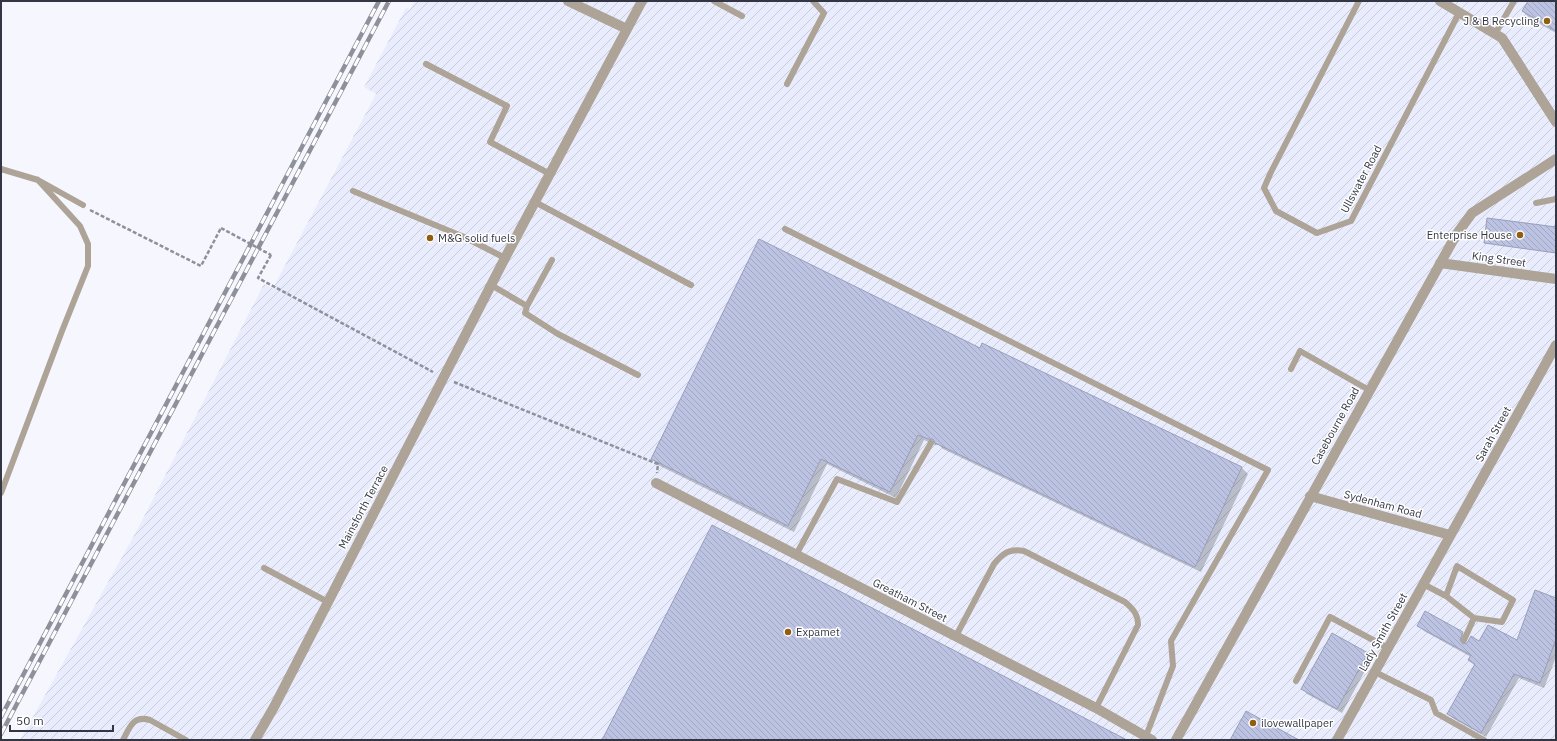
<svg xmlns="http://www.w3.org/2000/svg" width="1557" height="741" font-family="'IBM Plex Sans',sans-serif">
<defs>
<pattern id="industrial-furrows" width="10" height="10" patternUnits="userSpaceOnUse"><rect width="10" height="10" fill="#e8ecfc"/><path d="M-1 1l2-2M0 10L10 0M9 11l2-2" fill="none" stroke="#c8cbd9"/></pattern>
<pattern id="building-back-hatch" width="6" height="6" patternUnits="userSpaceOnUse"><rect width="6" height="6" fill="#bcc2e1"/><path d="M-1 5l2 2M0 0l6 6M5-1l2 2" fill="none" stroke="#a2a7c2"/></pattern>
</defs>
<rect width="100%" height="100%" fill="#f6f7fe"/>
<path fill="url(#industrial-furrows)" d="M415,1H1556V740H20L136,532L264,284L273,288L376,94L364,87L406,8L410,9Z"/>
<path fill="#0003" d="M1529,1H1556V33L1529,18L1523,11Z
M1556,217V253L1485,242L1554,228Z
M983,344L1242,468L1248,474L1201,572L943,449L939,445H935L924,440L896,498L827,464L794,532L658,465L652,459L980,349Z
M1556,599V657L1544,688L1519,678L1486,737L1454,719L1449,714L1475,666L1469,660L1471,657L1424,631L1419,626L1462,633L1467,638L1464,646L1479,642L1517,641Z
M1367,653L1372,658L1342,713L1307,694L1303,689Z"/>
<path fill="url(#building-back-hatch)" stroke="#999ebc" d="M1528,1H1556V31L1522,11Z
M1487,218L1556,227V253L1484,243Z
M759,239L980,348L982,343L1242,467L1195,567L935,443L933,439H928L918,435L890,492L821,459L788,526L651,459Z
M712,525L1127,740H602Z
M1535,590L1556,598V639L1540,683L1514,674L1481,733L1447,714L1475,664L1468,660L1471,655L1417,626L1425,611L1463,632L1460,640L1463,644L1467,643L1471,636L1479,641L1488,625L1517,640Z
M1332,633L1368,653L1337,709L1301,689Z
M1246,711L1299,740H1230Z"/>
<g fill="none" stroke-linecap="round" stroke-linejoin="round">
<path stroke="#8e909a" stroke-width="2.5" stroke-dasharray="4 2" stroke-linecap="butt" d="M90,210L201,266L221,228
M271,255L258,278L433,372
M454,382L658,464L657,473"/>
<path stroke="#ada397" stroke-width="6" d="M714,1L742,16
M1359,1L1271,172L1264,188L1276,211L1317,233L1351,221L1459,13
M1495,34L1514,1
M426,64L507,106L490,142L550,174
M787,84L824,13L813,1
M1,169L38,180L83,205
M353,191L464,237L505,258
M535,202L691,285
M1536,203L1556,199
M785,229L1268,470L1171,641L1173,666L1146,736
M491,285L527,306L552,260
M527,306L525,313L558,334L638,375
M1291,369L1300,351L1369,390
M1,493L62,331L88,266V244L80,226L38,180
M796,555L837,479L897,502L931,443
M264,568L328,602
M1423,584L1446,596L1457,566L1513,600L1502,622L1474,618L1464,640
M1446,596L1474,618
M956,636L994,564C1003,553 1010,548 1024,551L1125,602C1133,609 1138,614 1138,625L1096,708
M1375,672L1431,700L1436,713L1484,740
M1296,681L1330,617L1388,648
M123,740C130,727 133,715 150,720L186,740"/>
<path stroke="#ada397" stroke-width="10" d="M568,1L627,29
M1440,1L1502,38L1556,122
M1440,263L1556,279
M656,483L1096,708L1152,740
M1310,496L1450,535
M255,740L274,707L505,258L642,1
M1176,740L1456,235L1472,213L1556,159
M1337,740L1556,345"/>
<g stroke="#8e909a" stroke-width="4.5">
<path id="rail" d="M1,717L379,1
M1,734L389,1"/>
</g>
<use href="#rail" stroke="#fff" stroke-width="3" stroke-dasharray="9" stroke-linecap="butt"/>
<path stroke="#8e909a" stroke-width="2.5" stroke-dasharray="4 2" stroke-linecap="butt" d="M221,228L271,255"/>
</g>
<g fill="#915e0f" stroke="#fff" stroke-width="1.5">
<circle cx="1547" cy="21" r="4"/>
<circle cx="1520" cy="235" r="4"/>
<circle cx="430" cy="238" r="4"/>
<circle cx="788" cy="632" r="4"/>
<circle cx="1253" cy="723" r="4"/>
</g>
<g text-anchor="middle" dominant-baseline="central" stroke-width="3" stroke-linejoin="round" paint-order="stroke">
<g font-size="11" fill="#343743" stroke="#fff" text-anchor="start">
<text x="1539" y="21" text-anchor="end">J &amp; B Recycling</text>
<text x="1512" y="235" text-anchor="end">Enterprise House</text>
<text x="438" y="238">M&amp;G solid fuels</text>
<text x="796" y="632">Expamet</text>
<text x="1261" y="723">ilovewallpaper</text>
</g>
<g font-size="11" fill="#343743" stroke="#fff">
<text transform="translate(1361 179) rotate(-62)">Ullswater Road</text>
<text transform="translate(1499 259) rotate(8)">King Street</text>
<text transform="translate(1335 426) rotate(-61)">Casebourne Road</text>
<text transform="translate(1493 434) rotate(-61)">Sarah Street</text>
<text transform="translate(1383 504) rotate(15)">Sydenham Road</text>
<text transform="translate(363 507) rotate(-62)">Mainsforth Terrace</text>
<text transform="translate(910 600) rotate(27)">Greatham Street</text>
<text transform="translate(1383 632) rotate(-61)">Lady Smith Street</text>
</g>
</g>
<rect width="1557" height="741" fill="none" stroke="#343743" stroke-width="4"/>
<path d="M10 725v6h103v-6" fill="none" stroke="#343743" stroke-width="2"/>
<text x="16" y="725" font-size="12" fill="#343743" stroke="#ffffff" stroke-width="3" paint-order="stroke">50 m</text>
</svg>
